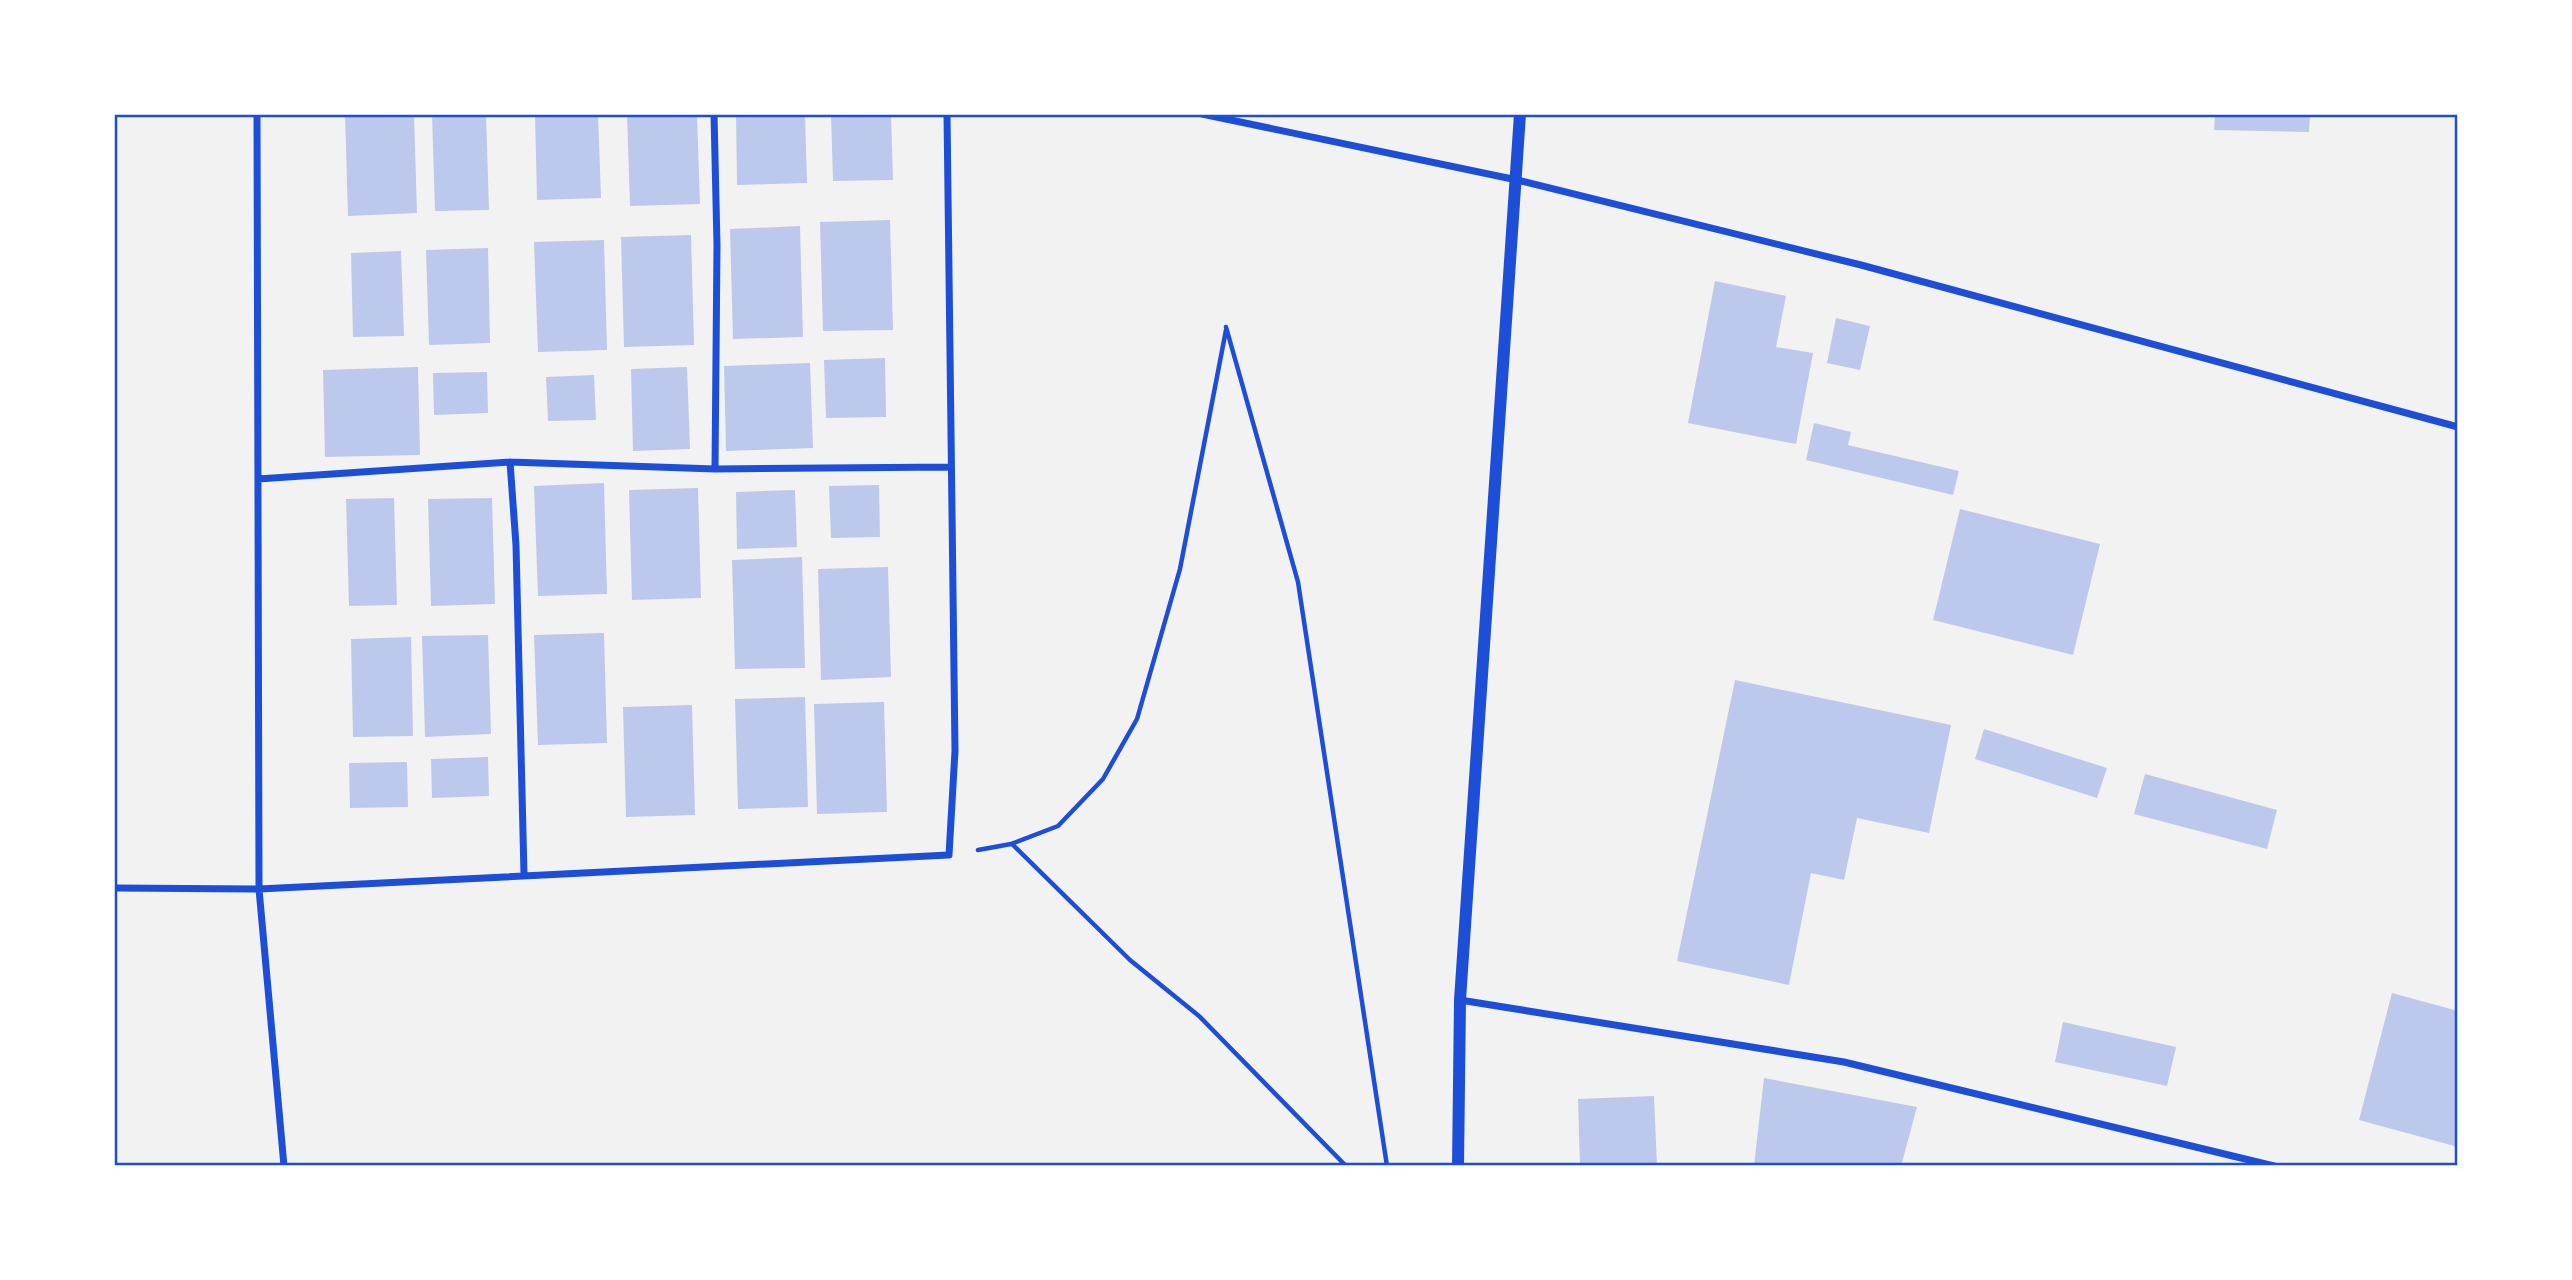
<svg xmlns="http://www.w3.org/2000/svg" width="2572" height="1280" font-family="Raleway,sans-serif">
<rect width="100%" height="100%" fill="#f2f2f2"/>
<path fill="#bdc9ec" d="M345,114H414L417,213L348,216Z
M432,114H486L489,210L435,211Z
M535,114H598L601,198L537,200Z
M627,114H697L700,204L630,206Z
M736,114H805L807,183L737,185Z
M831,114H891L893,180L833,181Z
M2215,114H2310L2309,132L2214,130Z
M890,220L893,330L823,331L820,222Z
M800,226L803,337L733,339L730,229Z
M691,235L694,345L624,347L621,237Z
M604,240L607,350L538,352L534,242Z
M488,248L490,343L429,345L426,250Z
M401,251L404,336L353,337L351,253Z
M1715,281L1786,296L1776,347L1813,353L1796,444L1688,423Z
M1836,318L1870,326L1860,370L1827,363Z
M885,358L886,417L826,418L824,360Z
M810,363L813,448L726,451L724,366Z
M418,367L420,455L325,457L323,370Z
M687,367L690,449L633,451L631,369Z
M487,372L488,413L434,415L433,373Z
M594,375L596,420L548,421L546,377Z
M1814,423L1851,432L1848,445L1959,471L1953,495L1806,460Z
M604,483L607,594L538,596L534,486Z
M879,485L880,537L831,538L829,486Z
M698,488L701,598L632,600L629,490Z
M795,490L797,547L737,549L736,492Z
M394,498L397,605L349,606L346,499Z
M492,498L495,604L431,606L428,499Z
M1960,509L2100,544L2073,655L1933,620Z
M802,557L805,668L735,669L732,560Z
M888,567L891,677L821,680L818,569Z
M604,633L607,743L538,745L534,635Z
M488,635L491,734L425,737L422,636Z
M411,637L413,736L353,737L351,639Z
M1735,680L1951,725L1929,833L1857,818L1844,880L1811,873L1789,985L1677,961Z
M805,697L808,807L738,809L735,699Z
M884,702L887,812L817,814L814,704Z
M692,705L695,815L626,817L623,707Z
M1984,729L2107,768L2097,798L1975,759Z
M488,757L489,796L432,798L431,759Z
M407,762L408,807L350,808L349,763Z
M2145,774L2277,810L2267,849L2134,814Z
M2392,993L2458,1011V1147L2359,1120Z
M2063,1022L2176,1047L2167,1086L2055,1062Z
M1764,1078L1917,1107L1901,1166H1754Z
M1654,1096L1657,1166H1580L1578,1099Z"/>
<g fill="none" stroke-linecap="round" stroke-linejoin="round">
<path stroke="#1d4ed8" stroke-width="4.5" d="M1226,327L1298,582L1387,1166
M1012,844L1130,960L1199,1016L1346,1166
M978,850L1011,844L1058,826L1103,779L1137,719L1180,569L1226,330"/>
<path stroke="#1d4ed8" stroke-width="7" d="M257,114L259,889L284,1166
M714,114L717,245L715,469
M1202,114L1517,180L1861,265L2458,427
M510,462L516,545L524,874
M258,479L510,462L715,469L951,467
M114,888L259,889L949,855L955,751L947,114
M1460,1000L1844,1062L2274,1166"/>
<path stroke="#1d4ed8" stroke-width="12" d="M1458,1166L1460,1000L1520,114"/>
</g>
<rect width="2572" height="1280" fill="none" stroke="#ffffff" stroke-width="231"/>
<rect x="116" y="116" width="2340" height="1048" fill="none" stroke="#1d4ed8" stroke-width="2.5"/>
</svg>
